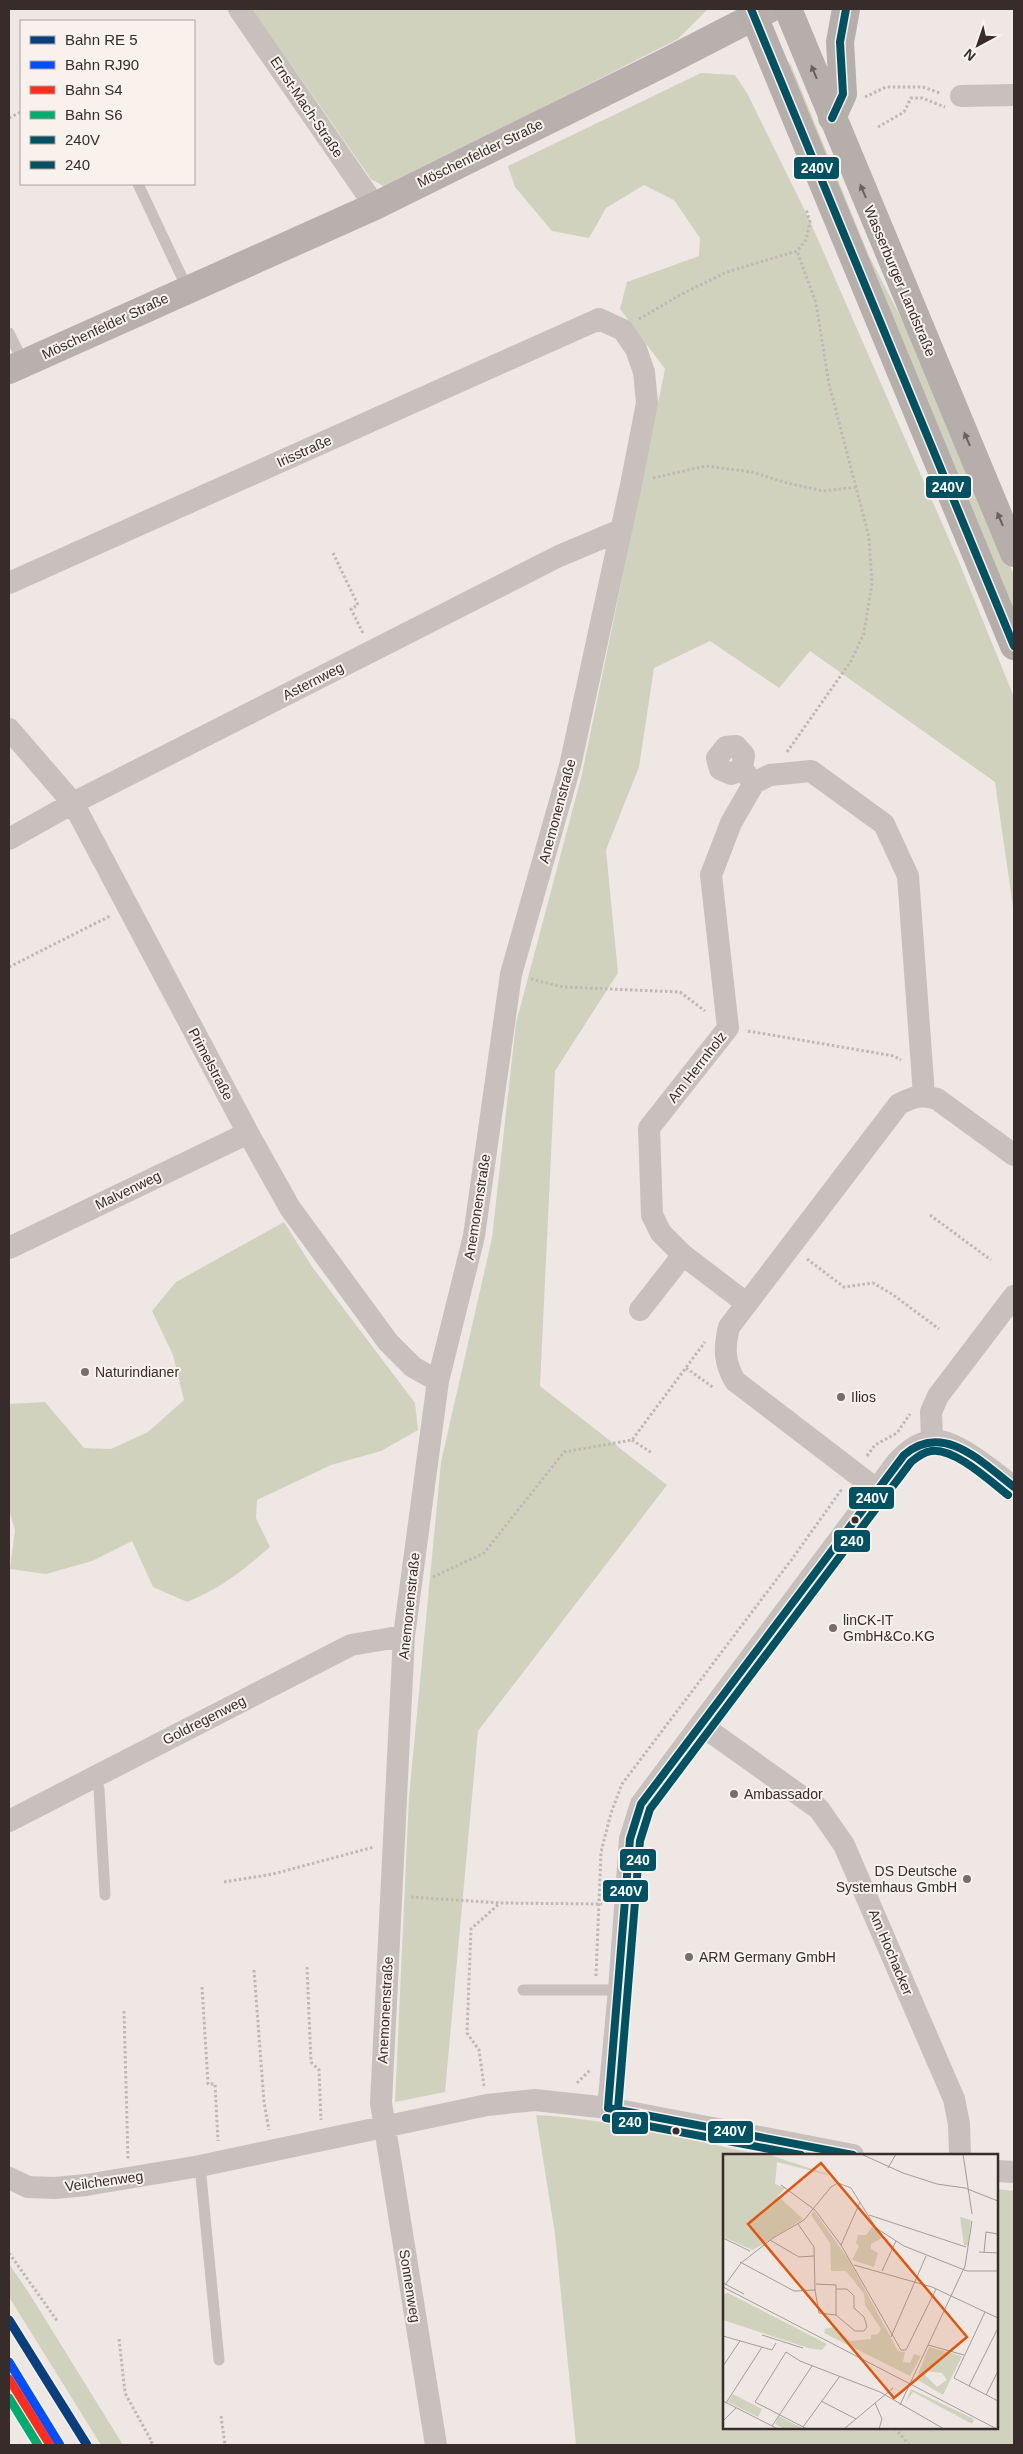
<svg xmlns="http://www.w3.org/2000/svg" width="1023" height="2454" font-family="Helvetica,sans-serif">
<rect width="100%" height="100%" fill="#eee7e3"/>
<path fill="#d1d2be" d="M252,9H708L678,39L385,187L371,179Z
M780,53L791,65L869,256L928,370L1014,575V618Z
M701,73L735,75L747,93L809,219L959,562L1014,697V914L995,782L810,651L779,688L710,641L654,668L639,767L606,850L618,973L555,1071L540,1386L667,1485L478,1731L445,2092L395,2102L409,1797L441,1462L492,1238L516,1023L582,774L665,369L620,309L627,282L699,256L700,238L674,200L644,185L606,208L589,238L552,231L515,187L508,166Z
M284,1222L313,1268L415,1403L418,1430L381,1451L331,1465L257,1500L256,1518L270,1547C245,1569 218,1590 187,1602L153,1587L132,1541L92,1561L46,1574L10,1569L15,1530L9,1510V1404L45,1402L84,1448L111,1449L148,1432L184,1400L173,1355L152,1311L176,1282Z
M536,2115C614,2119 687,2140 763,2155H724V2428H997V2189L1014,2191V2445H576L555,2234Z
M9,2264L29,2293L123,2445H101L9,2297Z"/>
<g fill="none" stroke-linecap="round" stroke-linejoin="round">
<path stroke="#c0b8b4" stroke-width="3" stroke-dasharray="2.5 2.5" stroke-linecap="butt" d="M865,97L886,87H923L940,93
M9,118L21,112
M878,127L904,112L911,98H922L945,107
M639,319L680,295L727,272L797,251L806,240L810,222L806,209
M653,478L706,466L752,472L787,483L823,491L857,487
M333,553L358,605L351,609L363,633
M787,752L851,661L864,633L872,583L869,537L829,384L816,303L797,251
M9,967L110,916
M531,979L563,987L680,992L705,1011
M748,1031L894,1056L901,1060
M930,1215L991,1260
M807,1259L844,1287L873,1283L892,1294L939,1329
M686,1368L714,1388
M632,1440L652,1453
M867,1456L875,1445L897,1433L910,1414
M433,1577L484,1553L564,1452L632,1440L705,1342
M224,1882L273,1874L374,1847
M411,1897L501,1903L602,1904
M307,1967L311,2062L319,2070L321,2120
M254,1970L264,2102L269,2130
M596,1976L601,1852L611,1813L622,1784L792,1559L842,1489
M202,1987L208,2084H215L218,2141
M124,2011L128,2159
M577,2083L590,2070
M484,2086L479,2050L467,2033L471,1929L500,1903
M9,2253L58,2322
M119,2339L125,2393L152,2442L148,2445
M221,2416L225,2445
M895,2428L909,2445"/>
<path stroke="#c7c0bc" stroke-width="11" d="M138,184L187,288
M9,333L24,363
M95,1777L99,1789L105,1895
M523,1990H619
M200,2166L219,2360"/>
<path stroke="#c7c0bc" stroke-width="22" d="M239,9L375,206
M961,96L1014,95
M9,583L599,319L623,330L636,349L644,372L647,403L631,485L570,766L511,974L474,1236L438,1381L404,1636L381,2103L436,2445
M9,729L73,803L248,1133L290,1208L388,1342L413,1367L438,1381
M742,769L731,774L720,769L717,758L726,747L736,746L744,755L742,769L754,783
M9,839L73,803L559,556L621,530
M9,1248L248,1133
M746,1303L683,1255L661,1233L652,1215L649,1128L728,1028L711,875L731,823L754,783L770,775L811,771L884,824L908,876L924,1095
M640,1310L683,1255
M932,1440L931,1412L938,1396L1014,1296
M876,1489L735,1381C724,1362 724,1348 729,1327L899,1104C913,1097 921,1094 937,1099L1014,1155
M701,1725L819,1809L844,1845L954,2099L959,2124L960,2155
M9,1821L351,1645L404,1636
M608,2108L619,1990L630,1839L641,1804L897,1462C907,1452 916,1444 930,1441C952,1435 996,1474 1014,1487
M997,2171L1014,2172
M9,2178L28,2187L55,2188L86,2185L200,2166L487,2105L535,2100L608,2108L853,2155"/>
<path stroke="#b8b0ac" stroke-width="28" d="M9,370L375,206L666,62L769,9"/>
<path stroke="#b6aeab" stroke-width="28" d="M751,9L1014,646
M788,9L1014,553
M832,118L843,94L840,42L846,9"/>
<g stroke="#f9f1eb" stroke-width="11">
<path id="bus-1" d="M751,9L1014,646
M832,118L843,94L840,42L846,9
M608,2108L630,1839L641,1804L904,1455C944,1421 982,1463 1014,1487
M608,2108L853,2155"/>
</g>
<g stroke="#f9f1eb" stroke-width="11">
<path id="bus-2" d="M618,2109L640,1841L650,1809L911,1462C917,1457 924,1452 931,1451C954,1447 991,1482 1008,1495
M606,2118L801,2155"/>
</g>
<use href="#bus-1" stroke="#005262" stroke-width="8"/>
<use href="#bus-2" stroke="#005262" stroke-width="8"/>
<g stroke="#f9f1eb" stroke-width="12">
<path id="rail-1" d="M9,2320L87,2445"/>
</g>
<g stroke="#f9f1eb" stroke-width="12">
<path id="rail-2" d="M9,2362L60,2445"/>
</g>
<g stroke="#f9f1eb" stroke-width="12">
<path id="rail-3" d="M9,2379L50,2445"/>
</g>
<g stroke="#f9f1eb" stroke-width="12">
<path id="rail-4" d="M9,2398L38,2445"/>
</g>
<use href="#rail-1" stroke="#093f7f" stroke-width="9"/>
<use href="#rail-2" stroke="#0050ff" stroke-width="9"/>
<use href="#rail-3" stroke="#ff2d1d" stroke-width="9"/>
<use href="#rail-4" stroke="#00ac6f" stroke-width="9"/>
</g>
<defs><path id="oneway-solid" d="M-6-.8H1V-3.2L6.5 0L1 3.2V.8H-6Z" transform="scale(1.25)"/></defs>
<g fill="#6a605e">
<use href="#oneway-solid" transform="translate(814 72) rotate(-112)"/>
<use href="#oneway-solid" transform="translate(863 191) rotate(-113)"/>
<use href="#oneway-solid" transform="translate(967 439) rotate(-113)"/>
<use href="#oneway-solid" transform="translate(1000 519) rotate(-113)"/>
</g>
<g fill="#786d6b" stroke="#f9f1eb" stroke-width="2">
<circle cx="85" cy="1372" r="5"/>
<circle cx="841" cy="1397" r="5"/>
<circle cx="833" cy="1628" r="5"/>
<circle cx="734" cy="1794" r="5"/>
<circle cx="967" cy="1879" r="5"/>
<circle cx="689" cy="1957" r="5"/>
</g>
<g fill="#382c2a" stroke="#f9f1eb" stroke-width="2">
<circle cx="855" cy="1520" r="4.5"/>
<circle cx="676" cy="2131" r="4.5"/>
</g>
<g text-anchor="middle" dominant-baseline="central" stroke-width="4" stroke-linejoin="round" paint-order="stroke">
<g font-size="14" fill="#382c2a" stroke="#f9f1eb">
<text transform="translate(307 107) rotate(56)">Ernst-Mach-Straße</text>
<text transform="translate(480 153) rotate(-26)">Möschenfelder Straße</text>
<text transform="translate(900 281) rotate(67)">Wasserburger Landstraße</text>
<text transform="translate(105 326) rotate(-25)">Möschenfelder Straße</text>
<text transform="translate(304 451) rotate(-24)">Irisstraße</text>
<text transform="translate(313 681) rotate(-27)">Asternweg</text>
<text transform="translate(557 811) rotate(-75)">Anemonenstraße</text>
<text transform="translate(211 1064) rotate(62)">Primelstraße</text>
<text transform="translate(697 1067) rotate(-52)">Am Herrnholz</text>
<text transform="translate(128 1190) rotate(-26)">Malvenweg</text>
<text transform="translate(477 1207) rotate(-81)">Anemonenstraße</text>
<text transform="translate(409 1606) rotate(-84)">Anemonenstraße</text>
<text transform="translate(204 1720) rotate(-27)">Goldregenweg</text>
<text transform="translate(891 1952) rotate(67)">Am Hochacker</text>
<text transform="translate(385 2010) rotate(-87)">Anemonenstraße</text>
<text transform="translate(104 2181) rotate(-8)">Veilchenweg</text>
<text transform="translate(410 2286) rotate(81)">Sonnenweg</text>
</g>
<g font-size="14" fill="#382c2a" stroke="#f9f1eb" text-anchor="start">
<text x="95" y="1372">Naturindianer</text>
<text x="851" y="1397">Ilios</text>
<text x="843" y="1620">linCK-IT<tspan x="843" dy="16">GmbH&amp;Co.KG</tspan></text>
<text x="744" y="1794">Ambassador</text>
<text x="957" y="1871" text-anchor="end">DS Deutsche<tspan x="957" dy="16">Systemhaus GmbH</tspan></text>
<text x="699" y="1957">ARM Germany GmbH</text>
</g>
</g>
<g transform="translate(723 2154)">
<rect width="275" height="275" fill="#eee7e3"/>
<path d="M0,0H44L113,23L54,8L52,30L62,34L55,42L80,65L30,96L0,83ZM91,57L126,106L175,197L182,198L180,208L187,209L191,200L198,202L187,222L101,179L102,175L111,173L127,187L148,185V181L155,180L158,175L142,151L141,140L123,117H108L107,89L88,61ZM237,63L248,66L245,92L241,91ZM150,72L161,83L148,90V95L155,99L151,113L129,106L136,92L133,89L135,81H143ZM4,139H5L104,190L99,196L85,194L0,166V141ZM206,193L239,202L220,241L193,225ZM203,217L219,219L224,226L214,233L202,221ZM188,235L251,265L249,270L190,238L183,248ZM10,240L39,255L35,263L5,248ZM56,262L81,275H62L52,270Z" fill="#d1d2be" fill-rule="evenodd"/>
<path fill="none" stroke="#a59c99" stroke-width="1" d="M138,0L180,19L214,30L242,34L275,47M240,0L249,60M165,14L173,0M58,31L92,56L118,91L178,196H183L213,135M146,61L243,93M75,70L91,93L92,136L96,159L113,161V131L93,130M0,84L27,97M47,86L76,103L91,102M118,91L137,48M256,98L275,99M261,99L263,78L275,80M17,108L71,137L92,136M131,111L209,133L275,164M159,117L173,87M0,129L21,140M2,131L18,109L50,84L81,66L108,33L115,29L128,34L153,74L181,92L244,117H275M0,133L274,275M262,158L231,224L275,247M113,161L132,177H141L144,173L141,163L131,154V142L124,135H113M39,181L80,194M0,182L49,196L53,189M168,183L203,102M205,191L241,201M0,212L17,187M246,232L275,174M263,241L275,217M0,247L55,275M98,247L133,265M3,249L39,193M152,249L159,265L156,275M177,251L242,112L249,67M0,267L13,254M49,272L89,212M80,273L117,222M84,275L32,248L63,198L77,207L157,238L221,275M121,275L170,234"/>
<path fill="#df570e" fill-opacity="0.15" stroke="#df570e" stroke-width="2.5" d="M98,9L244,183L171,244L25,70Z"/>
<rect width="275" height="275" fill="none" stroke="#382c2a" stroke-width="2.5"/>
</g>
<g stroke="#f9f1eb" stroke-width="2">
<rect x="793" y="156" width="47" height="24" rx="5" fill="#005262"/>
<rect x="925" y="475" width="47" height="24" rx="5" fill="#005262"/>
<rect x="848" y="1486" width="47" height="24" rx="5" fill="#005262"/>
<rect x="833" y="1529" width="38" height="24" rx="5" fill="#005262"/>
<rect x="619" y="1848" width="38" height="24" rx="5" fill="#005262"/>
<rect x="602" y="1879" width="47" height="24" rx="5" fill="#005262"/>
<rect x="611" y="2111" width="38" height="24" rx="5" fill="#005262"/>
<rect x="707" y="2120" width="47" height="24" rx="5" fill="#005262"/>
</g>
<g font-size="14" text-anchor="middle" font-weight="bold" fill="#fff">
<text x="817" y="173">240V</text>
<text x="948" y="492">240V</text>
<text x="872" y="1503">240V</text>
<text x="852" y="1546">240</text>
<text x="638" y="1865">240</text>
<text x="626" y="1896">240V</text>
<text x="630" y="2127">240</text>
<text x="730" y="2136">240V</text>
</g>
<rect width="1023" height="2454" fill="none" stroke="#382c2a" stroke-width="20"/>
<rect x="20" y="20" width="175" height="165" fill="#f9f1eb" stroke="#aca29e"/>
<rect x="30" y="36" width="25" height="8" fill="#093f7f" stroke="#aca29e"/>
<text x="65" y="45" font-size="15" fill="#382c2a">Bahn RE 5</text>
<rect x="30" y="61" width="25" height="8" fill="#0050ff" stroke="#aca29e"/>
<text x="65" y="70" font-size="15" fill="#382c2a">Bahn RJ90</text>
<rect x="30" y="86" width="25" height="8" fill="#ff2d1d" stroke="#aca29e"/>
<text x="65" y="95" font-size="15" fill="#382c2a">Bahn S4</text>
<rect x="30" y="111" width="25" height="8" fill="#00ac6f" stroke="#aca29e"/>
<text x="65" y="120" font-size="15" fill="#382c2a">Bahn S6</text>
<rect x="30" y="136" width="25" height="8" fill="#005262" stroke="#aca29e"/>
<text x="65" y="145" font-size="15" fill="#382c2a">240V</text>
<rect x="30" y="161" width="25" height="8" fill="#005262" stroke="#aca29e"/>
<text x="65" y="170" font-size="15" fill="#382c2a">240</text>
<g transform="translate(978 45) rotate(220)" stroke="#f9f1eb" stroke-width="4" paint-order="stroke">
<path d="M0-4L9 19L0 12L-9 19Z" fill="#382c2a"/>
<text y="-8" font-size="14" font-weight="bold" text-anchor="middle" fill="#382c2a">N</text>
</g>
</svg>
